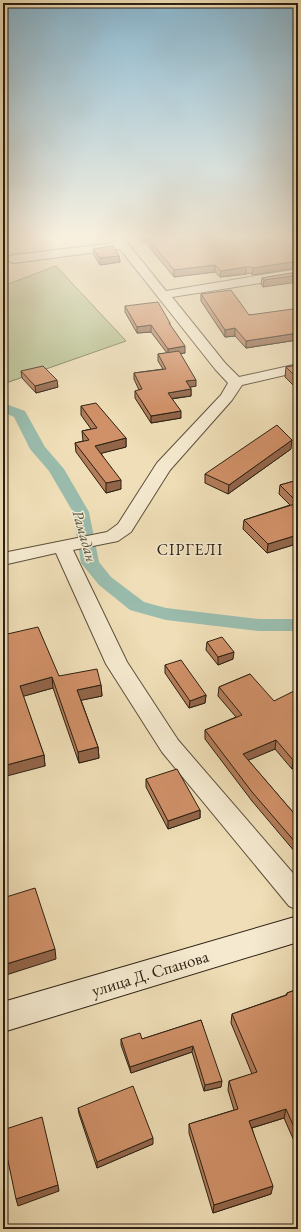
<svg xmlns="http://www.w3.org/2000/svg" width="301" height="1232" font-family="'EB Garamond',serif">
<rect width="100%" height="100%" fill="#efdeb7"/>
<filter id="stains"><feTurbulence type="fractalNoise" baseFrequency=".005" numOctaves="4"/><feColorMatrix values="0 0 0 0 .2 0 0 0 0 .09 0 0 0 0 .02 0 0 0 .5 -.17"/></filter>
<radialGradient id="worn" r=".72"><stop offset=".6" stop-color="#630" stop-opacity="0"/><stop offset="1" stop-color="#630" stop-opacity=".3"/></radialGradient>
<path fill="#b5c291" stroke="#707152" d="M56,266L126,341L3,384V286Z"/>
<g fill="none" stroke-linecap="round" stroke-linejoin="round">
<path fill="#9abcad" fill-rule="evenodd" d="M3,403L25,411L45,447L64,469L89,512L99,562L111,577L144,602L166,608L259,619H298V631H259L166,620L130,610L99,585L81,563L73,512L49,471L30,449L14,417L3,412Z"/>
<g stroke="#5d503b" stroke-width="2">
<path id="minor" d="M109,235H121L166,291L298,269V277L172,297L225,363L239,377L298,364V372L242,385L232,400L170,470L131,532L118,541L73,550L127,662L178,740L298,879V910L289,906L162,752L106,664L56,553L3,565V553L107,532L118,524L157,463L221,395L228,383L215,369L120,249L14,263L10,262L8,259L10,256L14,255L115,243Z"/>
</g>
<g stroke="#2c2012" stroke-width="2">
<path id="secondary" d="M298,916V942L3,1032V1002Z"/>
</g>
<use href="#minor" fill="#f5ead0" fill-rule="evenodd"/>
<use href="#secondary" fill="#f5ead0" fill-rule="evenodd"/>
</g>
<path fill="#b37c59" stroke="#2c2012" d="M137,235H298L252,275L251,273L246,274L220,277L215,272L174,277L145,242H142Z
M93,249L119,256L120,262L100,265L94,255Z
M298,272L263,287L261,284L262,278Z
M201,294L249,315L298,312V342L297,340L246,348L235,336L225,337L201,301Z
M125,306L170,323V325L185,353H180L196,386L190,387L191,389V396L172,399L181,418L151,423L135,398V391L139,390L134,379V373L163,369L158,361V354L167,353L151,332L137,333L125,312Z
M298,365V390L285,377L286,367Z
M21,371L58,387L36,393L22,378Z
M81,406L126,438V447L101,453L121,489L106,493L76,452L75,443L83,441L82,431L91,429L81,415Z
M291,449L228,494L205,483V474Z
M298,480V550L293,545L267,553L243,529L244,520L290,505L279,494L280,485Z
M3,635L59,676L101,685L102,696L81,700L98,747L99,758L79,763L53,688L23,696L44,755L45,766Z
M207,642L233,659L218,665L206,650Z
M165,665L206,695L205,703L189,708L165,673Z
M250,674L298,767L292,769L275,749L248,760L298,818V850L295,852L252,801L205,739V730L236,717L218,696L219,687Z
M146,779L200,810V818L168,829L146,787Z
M298,989V1150L284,1118L252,1128L271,1194L213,1213L189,1133V1124L234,1110L228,1090L229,1081L252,1074L231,1023L232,1014L286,995L287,993Z
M201,1020L221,1087L204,1091L192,1052L131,1073L121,1045V1039H142Z
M78,1108L153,1144L97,1168L79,1114Z"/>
<path fill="#926549" stroke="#2c2012" d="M145,235V242H142V236Z
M119,256L120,262L100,265V258Z
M298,261V268L252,275L253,268Z
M215,265V272L174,277V270Z
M246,267V274L220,277L221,271Z
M298,275V282L263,287L264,280Z
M151,325V332L137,333V327Z
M235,328V336L225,337V330Z
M298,333L297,340L246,348V341Z
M185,346V353L168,355V349Z
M57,380L58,387L36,393L35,386Z
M196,380V386L186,388V381Z
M191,389V396L168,399V393Z
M181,411V418L151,423V416Z
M126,438V447L95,455V446Z
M292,440L291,449L228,494L229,485Z
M121,480V489L106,493V483Z
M294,536L293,545L267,553L268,544Z
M234,652L233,659L218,665V657Z
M52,677L53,688L21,697L20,686Z
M101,685L102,696L78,701L77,690Z
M206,695L205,703L189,708L190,701Z
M276,740L275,749L242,763L243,754Z
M98,747L99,758L79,763L78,752Z
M44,755L45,766L3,777V766Z
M298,758V767L292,769L293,760Z
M200,810V818L168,829V821Z
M298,842V850L295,852L296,843Z
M55,949L56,959L3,976V965Z
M193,1046L192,1052L131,1073L130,1067Z
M222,1081L221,1087L204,1091L205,1085Z
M286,1109L284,1118L248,1129L249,1121Z
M153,1138V1144L97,1168V1162Z
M58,1185L59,1191L18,1206L16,1199Z
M273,1186L271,1194L213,1213L214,1205Z"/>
<path fill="#d09068" stroke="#2c2012" d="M142,235H298V261L253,268L251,267H246L221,271L215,265L174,270L145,235Z
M113,246L119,256L100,258L93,249Z
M298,272V275L264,280L262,278Z
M231,290L249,315L293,309L296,313L298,312V333L246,341L235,328L225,330L201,294Z
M158,302L170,323H169L185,346L168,349L151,325L137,327L125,306Z
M179,351L196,380L186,381L191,389L168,393L181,411L151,416L135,391L142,389L134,373L166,369L158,354Z
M298,365V379L286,367Z
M43,366L57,380L35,386L21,371Z
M96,403L126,438L95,446L121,480L106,483L75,443L89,440L82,431L97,428L81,406Z
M277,425L292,440L229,485L205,474Z
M298,480V540L294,536L268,544L244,520L298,503L280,485Z
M38,627L59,676L97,669L101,685L77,690L98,747L78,752L52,677L20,686L44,755L3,766V635Z
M222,637L234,652L218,657L207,642Z
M181,660L206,695L190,701L165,665Z
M250,674L274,701L298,689V710L296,711L298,713V758L293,760L276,740L243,754L298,818V842L296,843L252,792L205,730L242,715L219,687Z
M177,769L200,810L168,821L146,779Z
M35,888L55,949L3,965V898Z
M298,989V1136L286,1109L249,1121L273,1186L214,1205L189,1124L238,1109L229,1081L257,1072L232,1014L287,995V993Z
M201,1020L222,1081L205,1085L193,1046L130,1067L121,1039L140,1033L142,1039Z
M133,1086L153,1138L97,1162L78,1108Z
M42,1117L58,1185L16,1199L3,1137V1130Z"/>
<linearGradient id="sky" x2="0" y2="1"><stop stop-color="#89b7d0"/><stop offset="0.58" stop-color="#f8f0df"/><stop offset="1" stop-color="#f8f0df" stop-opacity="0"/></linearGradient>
<rect width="301" height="408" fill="url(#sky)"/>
<g text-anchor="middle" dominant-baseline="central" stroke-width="3" stroke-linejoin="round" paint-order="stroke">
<g font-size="15" font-style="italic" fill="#4d4f40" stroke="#f5ead0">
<text transform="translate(85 536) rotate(74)">Рамадан</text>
</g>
<g font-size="16" letter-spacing="1" fill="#2c2012" stroke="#f5ead0">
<text x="190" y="549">СІРГЕЛІ</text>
</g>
<g font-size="17" fill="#2c2012" stroke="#f5ead0">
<text transform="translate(150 973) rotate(-17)">улица Д. Спанова</text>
</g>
</g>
<rect width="301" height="1232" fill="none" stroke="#efdeb7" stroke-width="16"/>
<rect x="4" y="4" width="293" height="1224" fill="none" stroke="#2c2012" stroke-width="2"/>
<rect x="8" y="8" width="285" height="1216" fill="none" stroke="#2c2012"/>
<rect width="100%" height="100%" filter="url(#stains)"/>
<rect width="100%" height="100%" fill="url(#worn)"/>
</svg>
